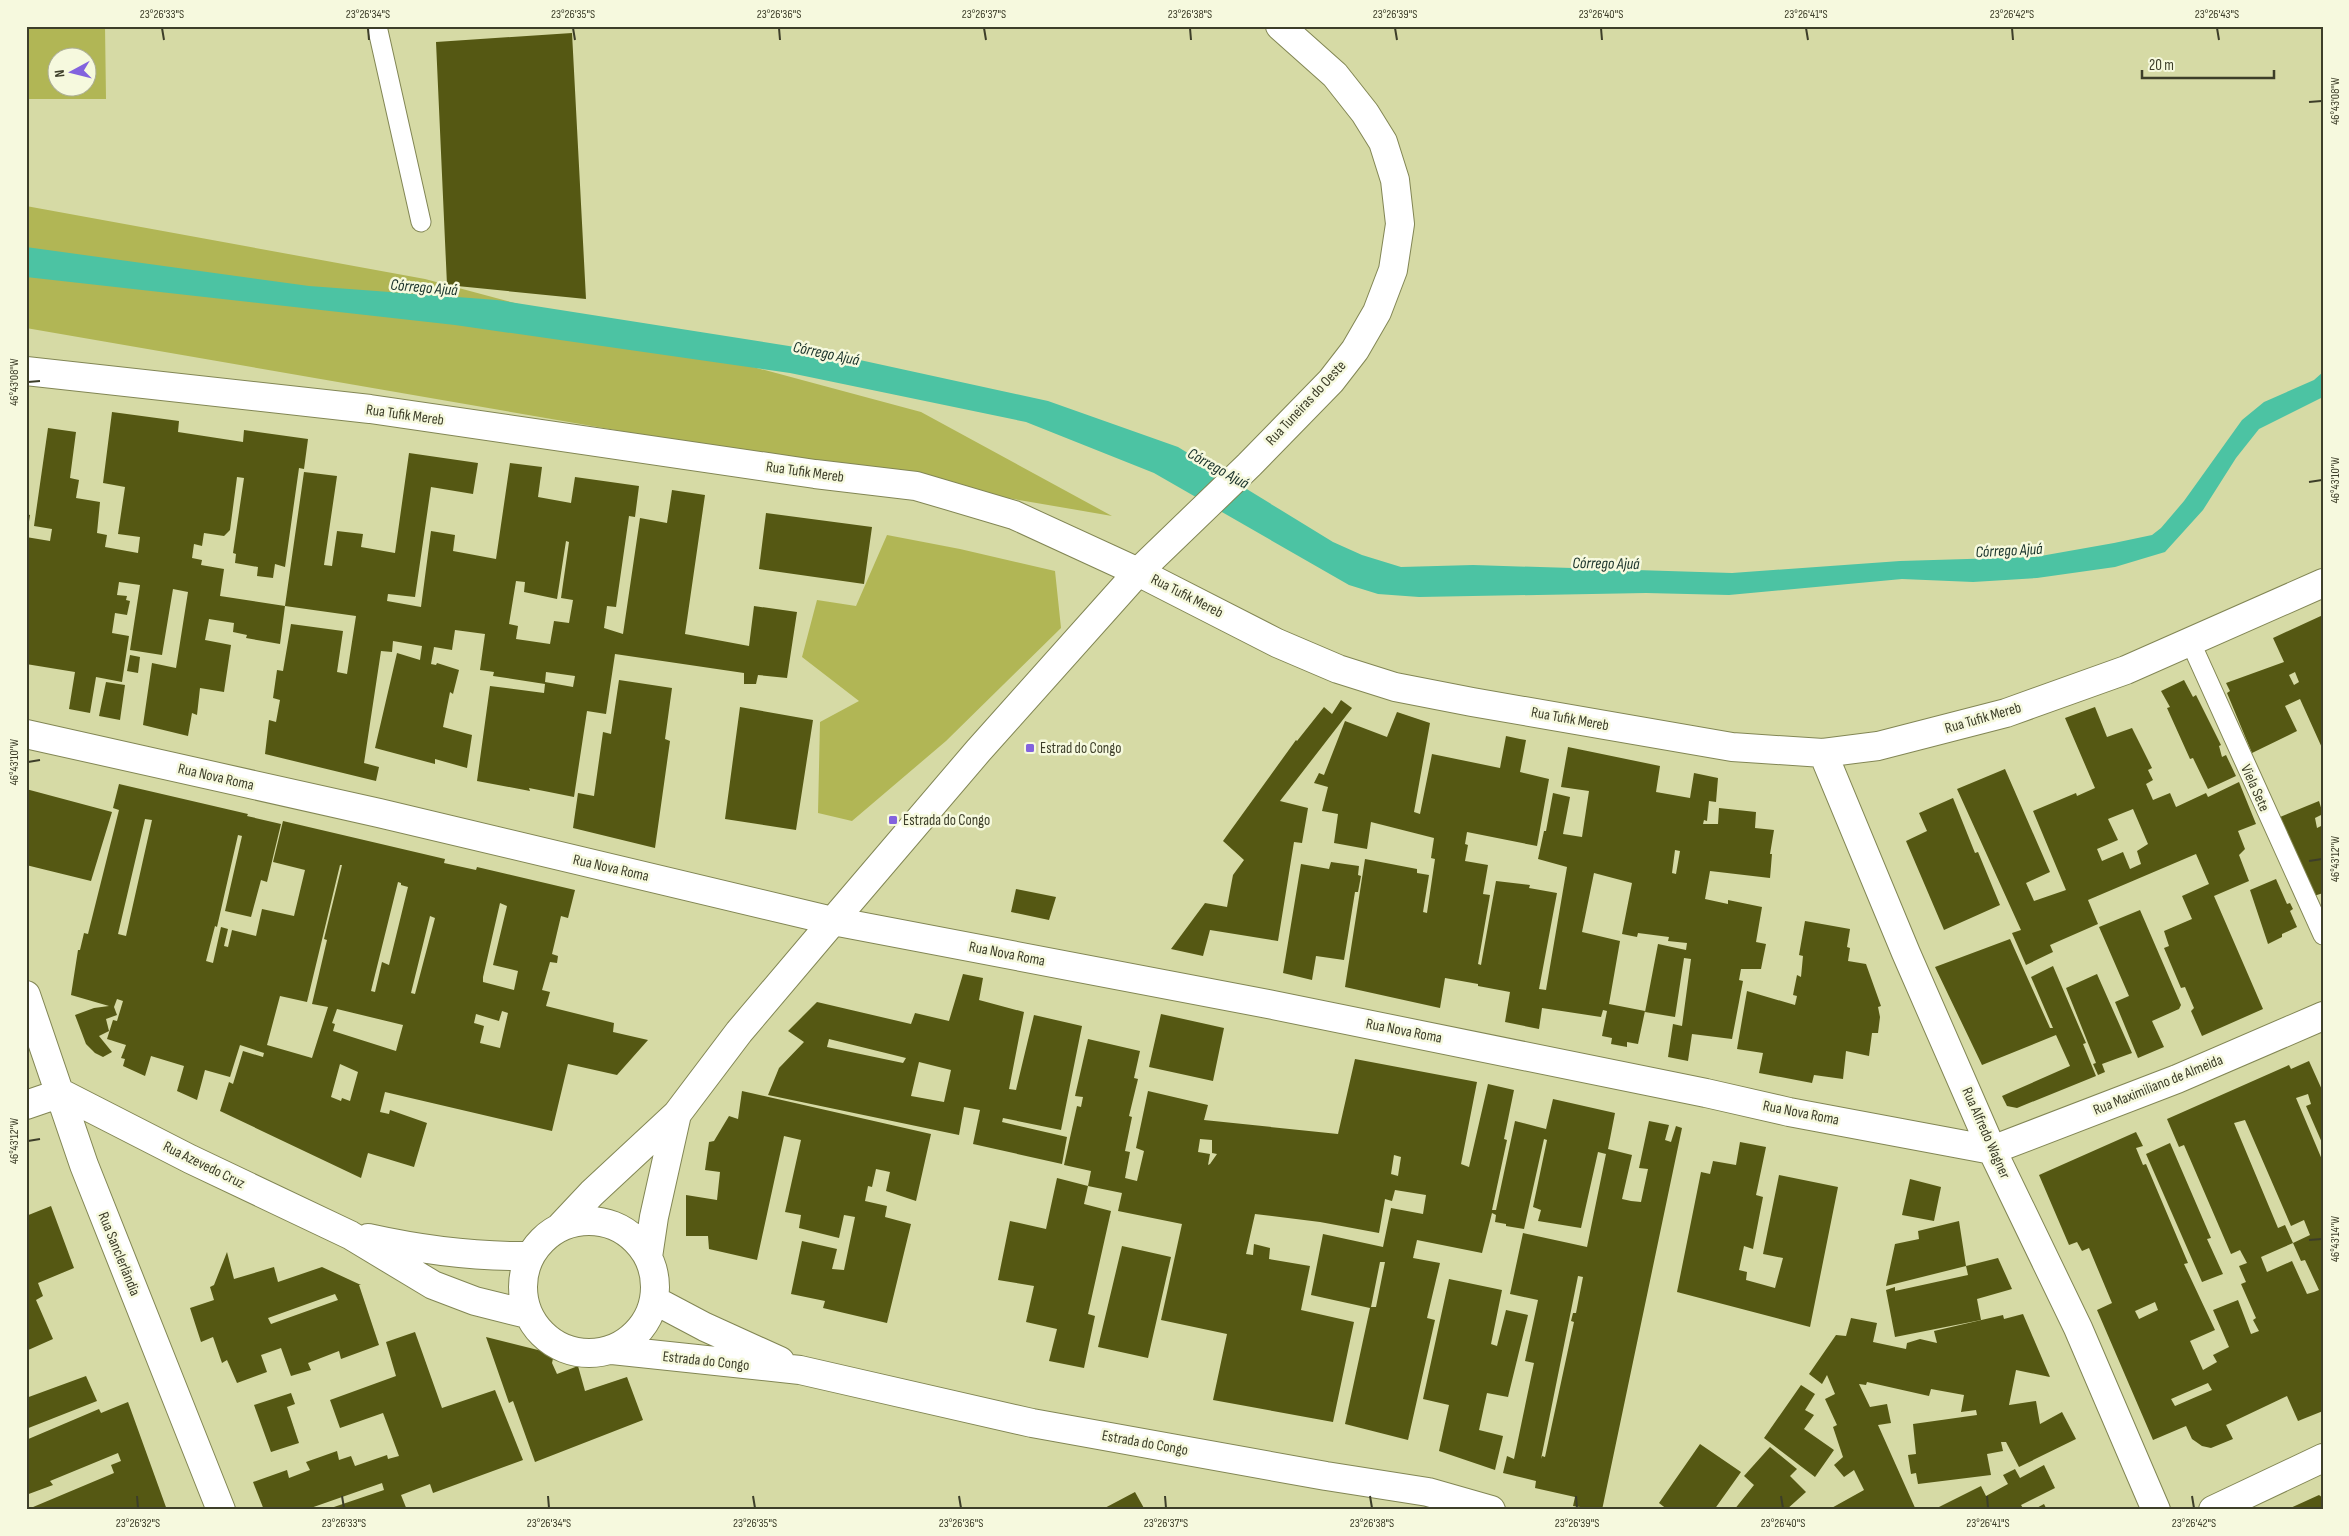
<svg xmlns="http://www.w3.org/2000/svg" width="2349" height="1536" font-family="'Sofia Sans Condensed',sans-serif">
<rect width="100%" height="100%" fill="#d6daa5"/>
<path fill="#b1b655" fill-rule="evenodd" d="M26,26H105L106,99H26ZM58,58H88V88H58Z
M26,206L425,279L921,412L1112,516L26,328Z
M887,535L960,549L1055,571L1061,628L946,741L852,821L818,813L820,722L859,701L802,657L817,600L856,606Z"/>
<path fill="#4cc3a3" d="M26,247L309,286L497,300L814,350L1048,401L1178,447L1333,542L1362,555L1401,567L1473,565L1732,573L1900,561L2035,557L2114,543L2152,535L2161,528L2184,501L2242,420L2264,402L2314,380L2323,372V397L2259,429L2236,458L2203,510L2165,552L2115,567L2037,578L1973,582L1902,579L1729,595L1646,593L1419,597L1378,594L1349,585L1154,473L1026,422L790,373L455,325L26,277Z"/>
<path fill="#555813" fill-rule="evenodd" d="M572,33L586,299L447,285L436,42Z
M112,412L179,421L178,432L243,442L244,430L308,439L304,469L299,468L285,567L275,564L273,578L257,576L258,567L235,563L236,554L233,553L244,478L237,477L230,530L224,536L204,533L202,546L194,544L192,558L202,560L201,565L224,569L220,596L285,606L304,472L337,476L324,565L332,566L337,531L363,534L361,547L395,553L409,453L478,463L473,494L431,487L415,597L388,594L387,601L421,607L431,531L455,535L453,551L496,559L510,463L542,467L538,497L571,503L575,477L639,486L635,517L629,516L616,607L607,606L604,628L623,634L640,518L667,523L672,490L705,495L685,634L749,646L754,606L797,612L787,678L758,675L756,684H744V673L615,654L606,714L587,711L574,797L529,788L530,791L477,781L490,686L544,693L545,684L493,676L494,672L480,670L485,634L455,630L452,650L434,647L431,664L436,665L437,663L459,670L453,694L450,692L443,727L472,735L467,768L435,759V764L375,748L397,653L420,660L422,646L393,641L392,652L381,651L364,763L379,767L376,781L265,754L269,720L276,722L280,700L273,698L277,670L283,671L291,624L343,631L337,672L347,674L356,616L285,606L280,644L246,638L247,635L233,632L234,623L209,619L205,640L231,645L224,692L200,688L197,715L192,713L188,736L143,725L152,663L176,668L188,592L173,589L162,655L130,650L140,585L119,582L117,595L127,596L126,600L130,601L127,615L115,613L112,633L129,636L122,682L96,677L90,713L69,709L75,672L26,664V537L50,541L52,529L34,526L48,428L76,432L70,478L79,480L76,498L100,502L97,533L107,535L105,547L138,553L140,537L118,534L125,487L103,483ZM566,541L569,542L561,598L573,600L569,623L554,621L550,644L516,639L518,626L509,624L516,581L525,582L524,592L557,599ZM546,672L575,676L573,687L545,682Z
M766,513L872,527L864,584L759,569Z
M26,514L30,515L27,535H26Z
M2323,615V750L2300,699L2285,706L2297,731L2252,753L2227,693L2230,691L2226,683L2284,662L2273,638ZM2295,672L2299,682L2294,685L2289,675Z
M130,655L140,657L138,673L127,671Z
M619,680L672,688L665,739L670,741L655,848L573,828L578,793L594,796L603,732L611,734Z
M2184,680L2193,697L2196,695L2221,745L2219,746L2222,757L2226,755L2236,776L2208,789L2193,758L2190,759L2167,708L2170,707L2161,691Z
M106,682L125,685L120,720L99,716Z
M1341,700L1352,708L1280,801L1308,808L1302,843L1294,842L1278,941L1210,930L1203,956L1171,949L1205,903L1227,907L1233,875L1244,860L1223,841L1296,740L1297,741L1324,707L1332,714Z
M740,707L813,720L796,830L725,819Z
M2095,707L2107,737L2132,728L2152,768L2148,770L2153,780L2146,784L2153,800L2170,793L2176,807L2206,793L2208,797L2239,782L2256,824L2238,831L2245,849L2239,855L2249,881L2214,896L2263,1009L2202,1036L2191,1011L2194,1008L2185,987L2181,988L2164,948L2169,946L2164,931L2192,919L2182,896L2209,884L2196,854L2088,900L2098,924L2050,945L2053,952L2026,965L2012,933L2021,930L1957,789L2005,769L2050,872L2026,883L2034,901L2066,890L2033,811L2076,793L2077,796L2095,788L2065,718ZM2133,809L2148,844L2137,851L2141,864L2130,869L2123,852L2102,861L2097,849L2118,840L2108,819Z
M1397,712L1430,723L1414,812L1420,814L1432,754L1500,768L1506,736L1520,739L1526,740L1520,772L1549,779L1537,846L1467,832L1465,844L1468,845L1465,861L1488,865L1483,894L1490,895L1478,964L1481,965L1496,881L1530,885L1529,888L1557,893L1539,989L1546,990L1567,867L1538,859L1544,831H1546L1553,793L1570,797L1563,834L1582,837L1589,791L1561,787L1568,747L1660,766L1656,792L1690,798L1694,773L1718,778L1716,802L1709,801L1707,821L1704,820L1703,824H1718L1719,808L1756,812L1755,828L1774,830L1770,854H1772L1770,878L1710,871L1705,899L1728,904V900L1762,907L1756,942L1766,944L1761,969H1741L1739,980L1743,981L1732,1039L1692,1034L1688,1061L1668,1057L1673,1024L1682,1026L1691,959L1684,958L1675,1017L1645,1012L1658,944L1686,950L1687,943L1668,941L1669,937L1638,933L1637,937L1622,934L1632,883L1594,873L1582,932L1620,941L1609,1004L1645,1011L1638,1044L1627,1042V1047L1611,1044L1612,1038L1602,1036L1607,1011L1603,1010L1601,1017L1542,1008L1539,1029L1505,1022L1510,992L1478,986V984L1445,978L1440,1008L1345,987L1365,859L1417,869V873L1429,875L1423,912L1427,913L1435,859L1431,858L1434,838L1371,822L1367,849L1334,843L1338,814L1322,811L1328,787L1314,783L1319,773L1324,775L1345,721L1387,737ZM1675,850L1680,851L1676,874L1672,873Z
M119,784L248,814L247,816L281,824L267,882L261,880L251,917L225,911L242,836L238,835L217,927L215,926L206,961L213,963L221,927L228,929L224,946L228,947L232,930L256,936L262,909L294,916L305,870L273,862L283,821L445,859L444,863L476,870L477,867L575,890L568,918L561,916L552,954L558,956L557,963L550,962L542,990L550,992L546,1006L614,1023L613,1032L648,1040L617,1075L568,1064L552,1131L385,1092L380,1112L389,1114L390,1110L427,1123L414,1167L368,1153L361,1178L220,1111L229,1082L233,1084L243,1051L263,1057L264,1053L240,1045L230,1077L205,1070L197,1100L177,1091L184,1066L151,1056L145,1076L123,1066L125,1059L121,1058L126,1045L107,1039L113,1020L117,1021L123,1001L117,999L114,1007L117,1015L106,1019L109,1031L99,1036L112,1052L103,1057L95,1053L86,1044L75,1015L94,1008L109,1006L71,995L78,950H80L84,933L88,934L119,810L113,808ZM145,819L152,820L126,936L118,934ZM340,865H342L324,939L327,940L312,1004L328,1007L312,1058L267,1045L280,996L307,1002ZM398,882L401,883V885L408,887L389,965L382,962L375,992L371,991ZM500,903L507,906L493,965L518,971L514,990L483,982V977ZM430,916L435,918L415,994L411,993ZM337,1009L403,1025L406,1014L396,1051L333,1031L335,1024L332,1023ZM502,1011L508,1013L500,1048L480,1043L484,1026L474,1023L476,1014L499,1021ZM340,1064L358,1072L350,1101L342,1098L341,1101L331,1097Z
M26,789L112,812L91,881L26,865Z
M1953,798L1975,853L1978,852L2000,905L1944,930L1906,841L1927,831L1919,813Z
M2319,801L2323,814L2315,818L2317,828L2323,825V893L2314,896L2280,817Z
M1331,862L1359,866L1358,875L1361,876L1358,892H1355L1344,960L1316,956L1312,980L1283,973L1301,864L1329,869Z
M2276,879L2287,904L2290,903L2293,909L2290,911L2297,927L2282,934V937L2268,944L2250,890Z
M1016,889L1056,897L1049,920L1011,912Z
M2140,910L2181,1005L2179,1009L2152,1021L2164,1047L2138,1058L2115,1002L2129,996L2099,927Z
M1805,921L1850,929L1847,947L1850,948L1848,961L1866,964L1881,1006L1878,1007L1880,1017L1878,1033H1872L1869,1056L1846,1051L1843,1079L1814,1075L1812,1083L1759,1073L1763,1053L1737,1049L1747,991L1795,1005L1797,996L1793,995L1797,975L1801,977L1803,956L1799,955Z
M2010,939L2050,1028H2053L2031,977L2053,966L2086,1043L2083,1044L2096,1076L2017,1108L2007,1106L2002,1096L2070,1066L2056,1035L1982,1065L1935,967Z
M963,974L983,978L979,1000L1024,1012L1009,1089L1016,1090L1034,1015L1082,1026L1061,1130L1003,1118L1002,1122L1067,1137L1062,1164L973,1144L980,1110L964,1107L959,1135L768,1095L779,1068L804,1042L788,1031L817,1002L911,1024L915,1013L949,1021ZM829,1039L906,1058L903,1063L827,1047ZM919,1062L951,1070L944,1102L911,1096Z
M2097,974L2132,1053L2102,1064L2105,1072L2098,1075L2093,1064L2096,1063L2066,988Z
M1161,1014L1224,1028L1213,1081L1149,1067Z
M1088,1039L1140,1051L1134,1078L1138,1079L1129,1116L1132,1117L1125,1151L1130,1152L1125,1178L1137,1181L1144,1151L1136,1148L1148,1091L1208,1105L1204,1120L1338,1134L1355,1059L1477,1082L1461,1164L1469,1167L1488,1084L1514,1090L1504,1139L1507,1140L1492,1210H1496L1515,1121L1546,1129L1553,1099L1615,1113L1608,1149L1632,1155L1622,1199L1631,1201L1641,1202L1648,1169L1639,1168L1649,1121L1669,1125L1665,1140L1671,1142L1676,1126L1682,1128L1602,1510L1573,1506L1575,1497L1535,1488L1536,1481L1503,1473L1507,1456L1514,1459L1534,1363L1525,1361L1538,1300L1510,1294L1523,1233L1587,1247L1606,1154L1598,1152L1581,1228L1538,1221L1541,1210L1533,1207L1547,1140L1544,1139L1524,1229L1506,1226V1224L1495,1222L1496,1215L1492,1213L1482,1253L1417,1240L1413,1258L1440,1263L1427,1318L1435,1320L1408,1440L1345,1424L1370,1308L1311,1295L1323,1234L1383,1247L1391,1208L1423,1214L1426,1195L1395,1190L1392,1201L1385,1199L1379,1233L1320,1222L1255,1214L1246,1254L1253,1255L1254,1244L1270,1248L1269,1259L1310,1266L1301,1310L1354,1322L1333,1422L1213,1400L1227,1334L1161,1320L1182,1224L1118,1211L1122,1193L1088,1186L1091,1171L1064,1165L1077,1106L1081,1107L1083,1097L1075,1096ZM1200,1139L1212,1140V1153L1217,1154L1210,1164L1208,1165L1210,1154L1198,1152ZM1394,1155L1401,1157L1398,1176L1391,1174ZM1380,1262H1385L1376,1307H1371ZM1578,1276L1583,1277L1576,1313H1573L1571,1321L1574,1322L1545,1457L1542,1456L1541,1459Z
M2309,1061L2323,1092V1145L2306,1106L2311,1104L2308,1094L2296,1098L2323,1162V1411L2298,1421L2287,1396L2226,1425L2233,1439L2211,1448L2202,1446L2192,1439L2186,1426L2153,1440L2097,1310L2112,1303L2089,1248L2082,1251L2077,1242L2069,1245L2039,1175L2136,1132L2143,1146L2136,1148L2143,1165L2146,1164L2188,1263L2184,1264L2215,1330L2190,1341L2203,1370L2217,1362L2213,1355L2229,1347L2213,1310L2238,1300L2251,1334L2259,1331L2253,1320L2256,1318L2241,1284L2246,1282L2239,1266L2247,1263L2240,1250L2231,1254L2184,1145L2179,1147L2167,1119L2289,1065L2291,1069ZM2245,1120L2291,1226L2304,1220L2310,1235L2293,1243L2301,1261L2305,1260L2319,1290L2314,1292L2307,1294L2292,1261L2267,1272L2261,1257L2293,1243L2285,1225L2278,1228L2234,1123ZM2155,1302L2158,1310L2139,1319L2135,1311ZM2208,1383L2212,1390L2175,1406L2171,1399Z
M742,1091L931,1134L916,1201L886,1191L890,1172L876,1169L872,1187L868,1186L865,1201L887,1206L885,1217L911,1224L887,1323L823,1308L825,1301L791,1294L802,1241L837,1249L832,1269L844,1270L855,1217L844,1215L839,1238L799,1228L801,1215L785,1212L801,1140L784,1136L757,1260L709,1249L708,1236H686V1195L717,1200L720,1172L705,1170L709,1142L714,1141L729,1116L738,1119Z
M1740,1142L1766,1147L1756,1195L1763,1197L1753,1249L1744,1246L1739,1270L1747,1272L1746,1280L1775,1288L1783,1258L1763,1254L1779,1175L1838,1187L1810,1327L1677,1292L1701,1172L1710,1174L1713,1161L1736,1165Z
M2170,1143L2211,1238L2207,1239L2223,1274L2202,1282L2146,1154Z
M1057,1178L1088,1186L1084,1204L1111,1211L1088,1314L1095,1316L1084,1368L1049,1361L1057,1329L1026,1322L1034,1286L998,1280L1010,1221L1046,1229Z
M1910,1179L1941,1187L1934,1221L1902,1215Z
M51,1206L74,1268L38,1283L43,1296L36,1300L53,1339L26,1351V1216Z
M1959,1221L1966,1266L1886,1286L1895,1244L1919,1239L1918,1231Z
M1122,1246L1171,1257L1148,1358L1098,1347Z
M227,1252L234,1279L274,1267L278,1282L322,1267L361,1285H359L379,1345L341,1359L339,1351L308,1363L311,1370L291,1376L281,1348L261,1355L267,1372L237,1383L227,1360L222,1363L213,1337L201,1342L190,1308L214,1300L210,1287L214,1285ZM335,1294L338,1300L271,1324L268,1318Z
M1998,1258L2012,1289L1977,1299L1981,1320L1895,1337L1886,1290L1895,1287V1291L1968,1275L1966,1266Z
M1449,1279L1502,1290L1491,1344L1497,1346L1506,1310L1528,1315L1508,1397L1487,1393L1479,1430L1503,1436L1495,1470L1439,1451L1449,1405L1423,1399Z
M2023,1314L2050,1377L2016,1370L2009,1405L2036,1401L2040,1424L2062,1412L2076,1439L2019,1467L2006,1442H2001L2003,1451L1987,1454L1991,1475L1918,1484L1916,1473L1911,1474L1908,1455L1916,1454L1913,1424L1977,1415L1976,1410L1961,1412L1964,1395L1931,1389L1929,1396L1867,1382L1866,1385L1859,1384L1870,1407L1887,1404L1891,1423L1878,1425L1916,1510H1828L1864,1490L1854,1470L1844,1477L1834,1465L1843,1457L1833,1427L1837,1425L1825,1399L1835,1394L1827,1375L1822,1384L1809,1374L1836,1335L1846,1336L1851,1318L1877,1323L1873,1342L1906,1349L1907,1343L1920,1339L1937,1343L1934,1331L2003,1315L2004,1319Z
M415,1332L442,1408L495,1390L523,1460L433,1493L430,1484L401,1495L407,1510H332L331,1508L384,1490L382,1483L305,1510H264L253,1482L287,1470L289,1478L310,1470L306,1462L337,1451L339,1460L351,1456L355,1466L387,1455L388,1459L399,1456L383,1413L340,1428L330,1400L396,1376L386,1342Z
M486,1337L554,1354L552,1363L557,1374L578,1366L585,1391L627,1377L643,1420L535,1462L513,1401L509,1403Z
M86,1376L97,1401L26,1429V1398Z
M1801,1385L1815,1394L1805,1410L1814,1415L1804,1429L1834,1450L1815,1477L1764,1438Z
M291,1393L295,1404L287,1407L299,1443L271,1452L254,1405Z
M128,1402L167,1510H26L114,1473L111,1465L121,1461L118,1453L50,1481L53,1485L26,1495V1440L99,1409L101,1413Z
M1700,1444L1741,1472L1714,1510H1668L1659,1503Z
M1770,1447L1797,1469L1790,1476L1806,1492L1786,1510H1734L1754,1485L1744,1476Z
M2044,1465L2055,1488L2021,1505L2024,1510H1933L1981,1486L1986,1496L2008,1484L2003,1475L2015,1469L2020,1478Z
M1135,1492L1145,1510H1101Z
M2319,1495L2323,1498V1510H2286Z
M2044,1504L2047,1510H2033Z"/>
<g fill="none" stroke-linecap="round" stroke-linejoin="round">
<g stroke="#828654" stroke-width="21">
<path id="service" d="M377,26L421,222
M2190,641L2323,935"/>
</g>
<g stroke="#828654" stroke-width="30">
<path id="minor" d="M26,371L370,409L815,474L916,486L1014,515L1138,572L1277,643L1338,669L1395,687L1472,702L1732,747L1823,753L1878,746L2006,713L2126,670L2323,583
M26,734L379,813L833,921L1268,1004L1706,1093L1789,1112L1992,1150L2177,1079L2323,1016
M1823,753L1906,953L1992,1150L2078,1328L2156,1510
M26,995L84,1165L221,1510
M26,1105L61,1093L190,1159L350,1235L433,1285L475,1301L527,1314
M523 1287a66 66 0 1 1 132 0a66 66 0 1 1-132 0Z
M561,1226L592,1193L677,1114L739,1032L833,921L978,751L1138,572L1249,465L1331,381L1355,350L1377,312L1393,270L1400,224L1395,180L1383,142L1365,113L1335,75L1280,26
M368,1238C422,1250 474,1257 530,1256
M648,1257L654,1217L677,1114
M654,1300L705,1327L780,1361
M612,1350L800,1370L1032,1423L1326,1476L1428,1492L1491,1510
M2213,1510L2323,1458"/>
</g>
<use href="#service" stroke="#fff" stroke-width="19"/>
<use href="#minor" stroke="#fff" stroke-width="28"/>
</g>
<path fill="none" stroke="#3d3e29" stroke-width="2" d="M162,28L164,40M368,28L369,40M573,28L575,40M779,28L780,40M984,28L986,40M1190,28L1191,40M1395,28L1397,40M1601,28L1602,40M1806,28L1808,40M2012,28L2013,40M2217,28L2219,40M2309,102L2322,101M28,382L40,381M2309,482L2322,480M28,762L40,760M2309,861L2322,859M28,1141L40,1139M2309,1240L2322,1239M137,1496L138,1508M342,1496L344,1508M548,1496L549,1508M753,1496L755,1508M959,1496L961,1508M1165,1496L1166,1508M1370,1496L1372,1508M1576,1496L1577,1508M1781,1496L1783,1508M1987,1496L1988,1508M2192,1496L2194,1508"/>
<g fill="#8363de" stroke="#f6f9de" stroke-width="2">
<rect x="1025" y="743" width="10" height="10" rx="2.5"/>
<rect x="888" y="815" width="10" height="10" rx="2.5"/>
</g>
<g text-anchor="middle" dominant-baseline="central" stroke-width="5" stroke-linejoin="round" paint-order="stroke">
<g font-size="15" fill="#3d3e29" stroke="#f6f9de">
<text transform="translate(1306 403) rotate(-47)">Rua Tuneiras do Oeste</text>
<text transform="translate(405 415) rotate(8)">Rua Tufik Mereb</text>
<text transform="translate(805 472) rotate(8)">Rua Tufik Mereb</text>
<text transform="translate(1187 596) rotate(27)">Rua Tufik Mereb</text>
<text transform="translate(1983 718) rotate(-16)">Rua Tufik Mereb</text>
<text transform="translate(1570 719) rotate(10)">Rua Tufik Mereb</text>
<text transform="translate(216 777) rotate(13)">Rua Nova Roma</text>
<text transform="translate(2255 788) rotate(66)">Viela Sete</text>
<text transform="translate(611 868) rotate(13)">Rua Nova Roma</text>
<text transform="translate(1007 954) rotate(11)">Rua Nova Roma</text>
<text transform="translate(1404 1031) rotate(11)">Rua Nova Roma</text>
<text transform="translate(2158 1085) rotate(-22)">Rua Maximiliano de Almeida</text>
<text transform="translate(1801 1113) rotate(11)">Rua Nova Roma</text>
<text transform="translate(1986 1133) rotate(66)">Rua Alfredo Wagner</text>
<text transform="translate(204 1165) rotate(26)">Rua Azevedo Cruz</text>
<text transform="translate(119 1254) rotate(68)">Rua Sanclerlândia</text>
<text transform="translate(706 1361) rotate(6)">Estrada do Congo</text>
<text transform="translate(1145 1443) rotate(10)">Estrada do Congo</text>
</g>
<g font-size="15" fill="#3d3e29" stroke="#f6f9de" text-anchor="start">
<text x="1040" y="748">Estrad do Congo</text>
<text x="903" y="820">Estrada do Congo</text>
</g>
<g font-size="16" font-style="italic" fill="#183129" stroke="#f6f9de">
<text transform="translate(424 288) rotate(5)">Córrego Ajuá</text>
<text transform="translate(826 354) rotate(12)">Córrego Ajuá</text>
<text transform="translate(1218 469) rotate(29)">Córrego Ajuá</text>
<text transform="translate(2009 551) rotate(-3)">Córrego Ajuá</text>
<text transform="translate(1606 564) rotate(1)">Córrego Ajuá</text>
</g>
</g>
<rect width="2349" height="1536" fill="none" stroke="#f6f9de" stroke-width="55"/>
<g transform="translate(72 72) rotate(263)"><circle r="24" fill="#f6f9de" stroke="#acae96"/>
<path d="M0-4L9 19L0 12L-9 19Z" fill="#8363de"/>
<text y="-8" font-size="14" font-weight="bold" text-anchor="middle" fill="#3d3e29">N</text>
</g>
<path d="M2142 70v8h132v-8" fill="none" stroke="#3d3e29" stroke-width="2.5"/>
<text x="2149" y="70" font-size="15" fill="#3d3e29" stroke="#f6f9de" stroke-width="4" paint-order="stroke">20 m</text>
<rect x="28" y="28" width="2294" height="1480" fill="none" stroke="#3d3e29" stroke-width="2"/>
<g font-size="12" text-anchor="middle" fill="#3d3e29">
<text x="162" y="18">23°26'33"S</text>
<text x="368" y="18">23°26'34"S</text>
<text x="573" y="18">23°26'35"S</text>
<text x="779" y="18">23°26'36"S</text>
<text x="984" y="18">23°26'37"S</text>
<text x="1190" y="18">23°26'38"S</text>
<text x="1395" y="18">23°26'39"S</text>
<text x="1601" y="18">23°26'40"S</text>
<text x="1806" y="18">23°26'41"S</text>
<text x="2012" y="18">23°26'42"S</text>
<text x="2217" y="18">23°26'43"S</text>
<text transform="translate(2335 101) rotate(-90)" y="4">46°43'08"W</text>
<text transform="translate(14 382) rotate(-90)" y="4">46°43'08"W</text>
<text transform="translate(2335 480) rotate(-90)" y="4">46°43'10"W</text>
<text transform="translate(14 762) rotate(-90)" y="4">46°43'10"W</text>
<text transform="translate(2335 859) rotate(-90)" y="4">46°43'12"W</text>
<text transform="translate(14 1141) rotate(-90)" y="4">46°43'12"W</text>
<text transform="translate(2335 1239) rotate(-90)" y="4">46°43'14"W</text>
<text x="138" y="1527">23°26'32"S</text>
<text x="344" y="1527">23°26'33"S</text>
<text x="549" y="1527">23°26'34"S</text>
<text x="755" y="1527">23°26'35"S</text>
<text x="961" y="1527">23°26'36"S</text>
<text x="1166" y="1527">23°26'37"S</text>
<text x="1372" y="1527">23°26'38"S</text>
<text x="1577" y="1527">23°26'39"S</text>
<text x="1783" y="1527">23°26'40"S</text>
<text x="1988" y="1527">23°26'41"S</text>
<text x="2194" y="1527">23°26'42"S</text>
</g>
</svg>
